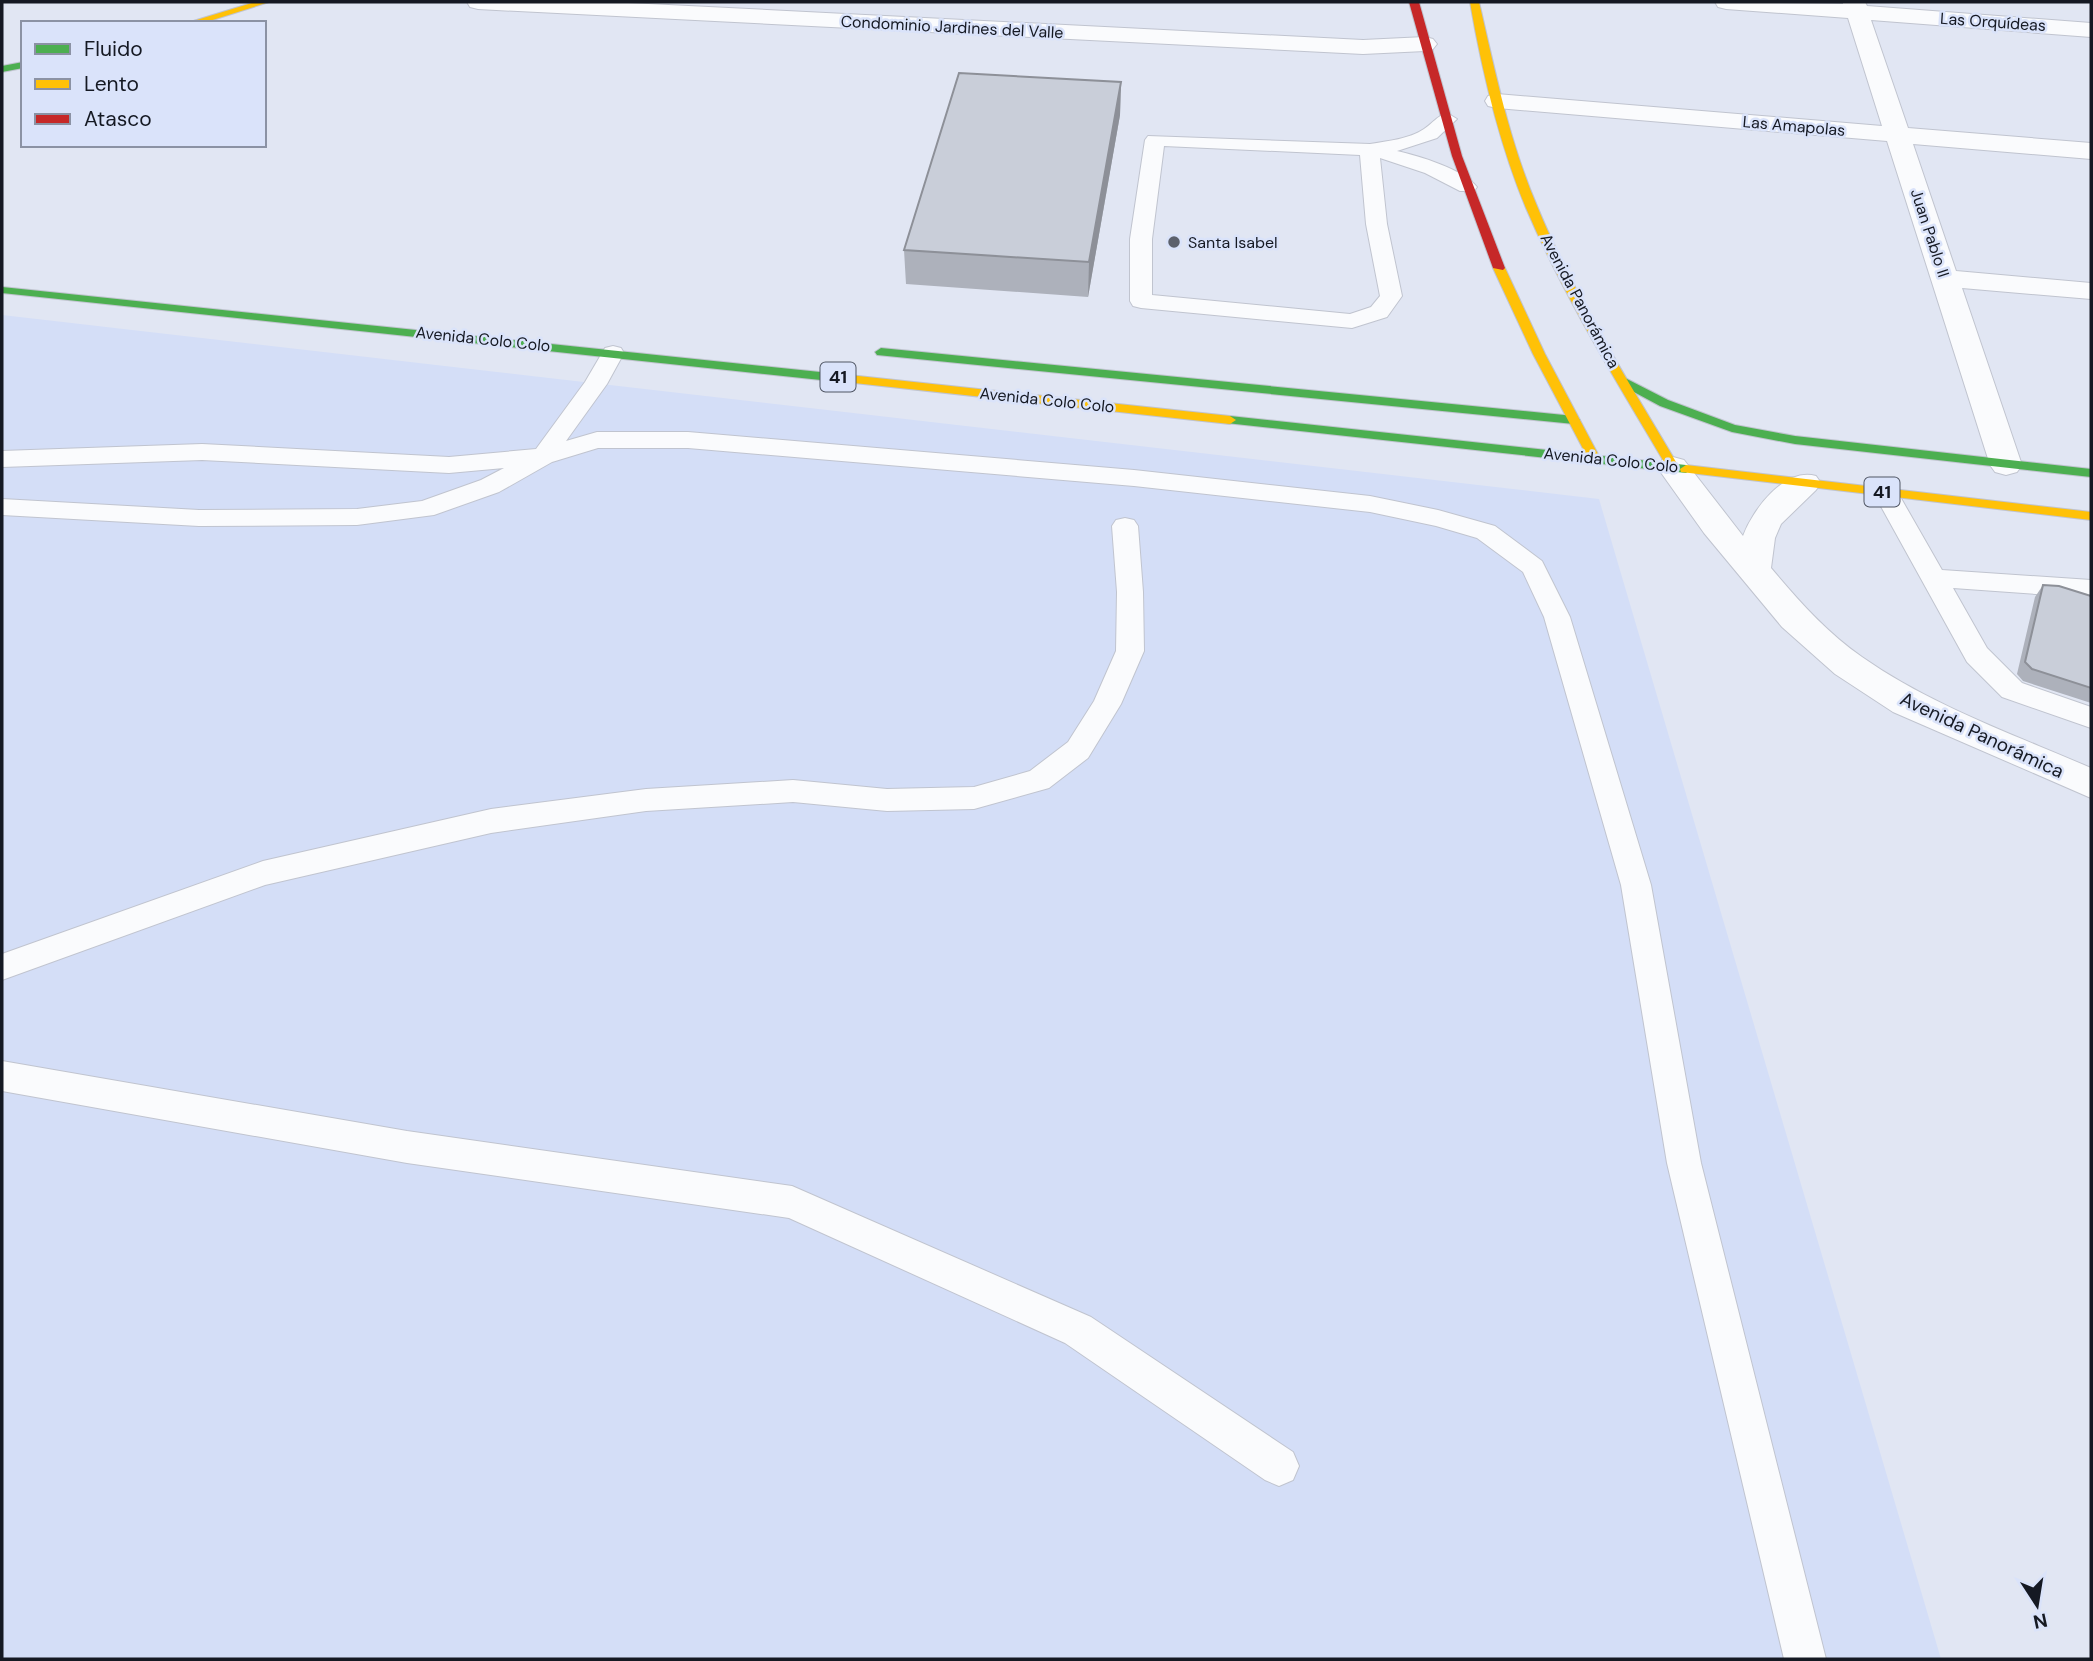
<svg xmlns="http://www.w3.org/2000/svg" width="2093" height="1661" font-family="'DM Sans',sans-serif">
<rect width="100%" height="100%" fill="#e1e6f3"/>
<path fill="#d4def7" d="M2,315L1599,499L1941,1659H2Z"/>
<g fill="none" stroke-linecap="round" stroke-linejoin="round">
<g stroke="#c0c4cf" stroke-width="2">
<path id="lane" d="M1447,113L1457,119L1437,138L1397,151C1419,156 1463,169 1477,187L1474,191H1460L1425,173L1380,158L1387,224L1402,296L1387,317L1352,328L1141,308L1133,306L1130,301V239L1145,140L1148,136L1370,144C1388,141 1409,139 1424,129C1433,123 1437,116 1447,113ZM1164,146L1360,155L1366,224L1380,296L1371,307L1350,314L1152,295V239Z
M613,346L621,348L624,353L607,384L566,441L597,432H688L1134,470L1370,496L1438,510L1495,526L1542,561L1570,617L1651,885L1701,1163L1826,1659H1784L1667,1163L1621,885L1544,617L1523,572L1477,538L1436,526L1370,512L1134,486L688,448H598L552,462L499,492L434,515L357,525L199,526L2,515V499L199,510L357,509L422,501L481,480L504,468L449,473L202,460L2,467V451L202,444L449,457L536,449L585,382L605,348Z
M1885,484L1894,486L1942,570L2091,580V598L1953,588L1987,648L2022,683L2091,707V728L2002,697L1967,662L1873,492L1876,486Z
M1125,518L1134,520L1138,526L1143,592L1144,651L1121,704L1088,758L1049,788L974,809L887,811L793,802L646,811L491,833L265,885L2,980V954L263,861L491,809L646,789L793,780L887,789L974,787L1030,771L1068,742L1094,701L1116,651L1117,592L1112,526L1116,520Z
M2,1061L407,1131L792,1186L1091,1317L1293,1452L1299,1466L1293,1480L1279,1486L1265,1480L1065,1343L789,1218L407,1163L2,1091Z"/>
</g>
<g stroke="#c0c4cf" stroke-width="2">
<path id="street" d="M467,2H608L1363,40L1425,37L1433,39L1437,44L1433,49L1425,51L1363,54L478,9L470,7Z
M1715,2L1843,4V2H1865L1867,6L2091,23V37L1871,20L1908,128L2091,143V159L1913,144L1956,271L2091,283V299L1962,288L2022,465L2017,472L2006,475L1995,472L1990,465L1887,141L1497,108L1488,106L1485,101L1488,96L1497,94L1882,126L1848,18L1726,9L1718,7Z
M1673,457L1684,460L1743,536C1753,509 1785,467 1816,476L1821,483L1816,490L1781,524L1775,538L1771,568C1798,600 1827,633 1862,657C1932,706 2013,734 2091,768V798L1893,712L1835,674L1782,627L1704,533L1657,467L1662,460Z"/>
</g>
<g stroke="#c0c4cf" stroke-width="2">
<path id="fast" d="M23,62V68L2,72V66Z
M2,287L849,375L855,379L849,383L2,293Z
M881,348L1574,416L1580,420L1574,424L877,355L875,352Z
M1625,378L1668,400L1735,425L1795,436L2091,469V477L1795,444L1732,432L1660,406L1621,385L1619,382Z
M1230,416L1686,465L1692,469L1686,473L1226,423L1224,420Z"/>
</g>
<g stroke="#c0c4cf" stroke-width="2">
<path id="slow" d="M255,2H269L203,23H187Z
M1470,2H1479C1495,71 1509,141 1537,206C1575,298 1629,382 1679,467L1678,470L1673,471L1667,467C1617,382 1565,299 1526,208C1499,143 1482,71 1470,2Z
M1499,265L1505,268L1545,354L1600,458L1599,461L1594,462L1588,458L1533,354L1493,268Z
M849,375L1230,416L1236,420L1230,424L845,382V376Z
M1686,465L2091,512V520L1681,472L1680,469Z"/>
</g>
<g stroke="#c0c4cf" stroke-width="2">
<path id="jam" d="M1409,2H1419L1462,156L1505,268L1503,270L1493,268L1452,156Z"/>
</g>
<use href="#lane" fill="#fafbfd" fill-rule="evenodd"/>
<use href="#street" fill="#fafbfd" fill-rule="evenodd"/>
<use href="#fast" fill="#4caf50" fill-rule="evenodd"/>
<use href="#slow" fill="#ffc107" fill-rule="evenodd"/>
<use href="#jam" fill="#c62828" fill-rule="evenodd"/>
</g>
<path fill="#adb1bb" d="M1121,82L1120,115L1088,297L906,284L904,250Z
M2043,585L2091,596V703L2023,681L2017,674L2035,597Z"/>
<path fill="#8d9098" d="M1121,82L1120,115L1088,297L1089,262Z"/>
<path fill="#c9ced9" stroke="#8d9098" stroke-width="2" d="M959,73L1121,82L1089,262L904,250Z
M2043,585L2059,586L2091,596V688L2032,669L2025,662Z"/>
<circle fill="#5c616c" stroke="#dae3fa" stroke-width="2.5" cx="1174" cy="242" r="7"/>
<g text-anchor="middle" dominant-baseline="central" stroke-width="5" stroke-linejoin="round" paint-order="stroke">
<g font-size="16" fill="#151923" stroke="#dae3fa">
<text transform="translate(1993 22) rotate(4)">Las Orquídeas</text>
<text transform="translate(952 27) rotate(3)">Condominio Jardines del Valle</text>
<text transform="translate(1794 126) rotate(5)">Las Amapolas</text>
<text transform="translate(1930 233) rotate(72)">Juan Pablo II</text>
<text transform="translate(1580 301) rotate(62)">Avenida Panorámica</text>
<text transform="translate(483 339) rotate(6)">Avenida Colo Colo</text>
<text transform="translate(1047 400) rotate(6)">Avenida Colo Colo</text>
<text transform="translate(1611 460) rotate(6)">Avenida Colo Colo</text>
</g>
<g font-size="16" fill="#151923" stroke="#dae3fa" text-anchor="start">
<text x="1188" y="242">Santa Isabel</text>
</g>
<g fill="#dae3fa" stroke="#505664" stroke-width="2">
<rect x="820.5" y="362.5" width="35" height="29" rx="5"/>
<rect x="1864.5" y="477.5" width="35" height="29" rx="5"/>
</g>
<g font-size="18" font-weight="bold" fill="#151923">
<text x="838" y="377">41</text>
<text x="1882" y="492">41</text>
</g>
<g font-size="19" fill="#151923" stroke="#dae3fa">
<text transform="translate(1982 735) rotate(25)">Avenida Panorámica</text>
</g>
</g>
<rect width="2093" height="1661" fill="none" stroke="#151923" stroke-width="7"/>
<rect x="21" y="21" width="245" height="126" fill="#dae3fa" stroke="#8b92a4" stroke-width="2"/>
<rect x="35" y="44" width="35" height="10" fill="#4caf50" stroke="#8b92a4" stroke-width="2"/>
<text x="84" y="56" font-size="21" fill="#151923">Fluido</text>
<rect x="35" y="79" width="35" height="10" fill="#ffc107" stroke="#8b92a4" stroke-width="2"/>
<text x="84" y="91" font-size="21" fill="#151923">Lento</text>
<rect x="35" y="114" width="35" height="10" fill="#c62828" stroke="#8b92a4" stroke-width="2"/>
<text x="84" y="126" font-size="21" fill="#151923">Atasco</text>
<g transform="translate(2037 1605) rotate(168)" stroke="#dae3fa" stroke-width="5" paint-order="stroke">
<path d="M0-5L12 26L0 18L-12 26Z" fill="#151923"/>
<text y="-10" font-size="19" font-weight="bold" text-anchor="middle" fill="#151923">N</text>
</g>
</svg>
